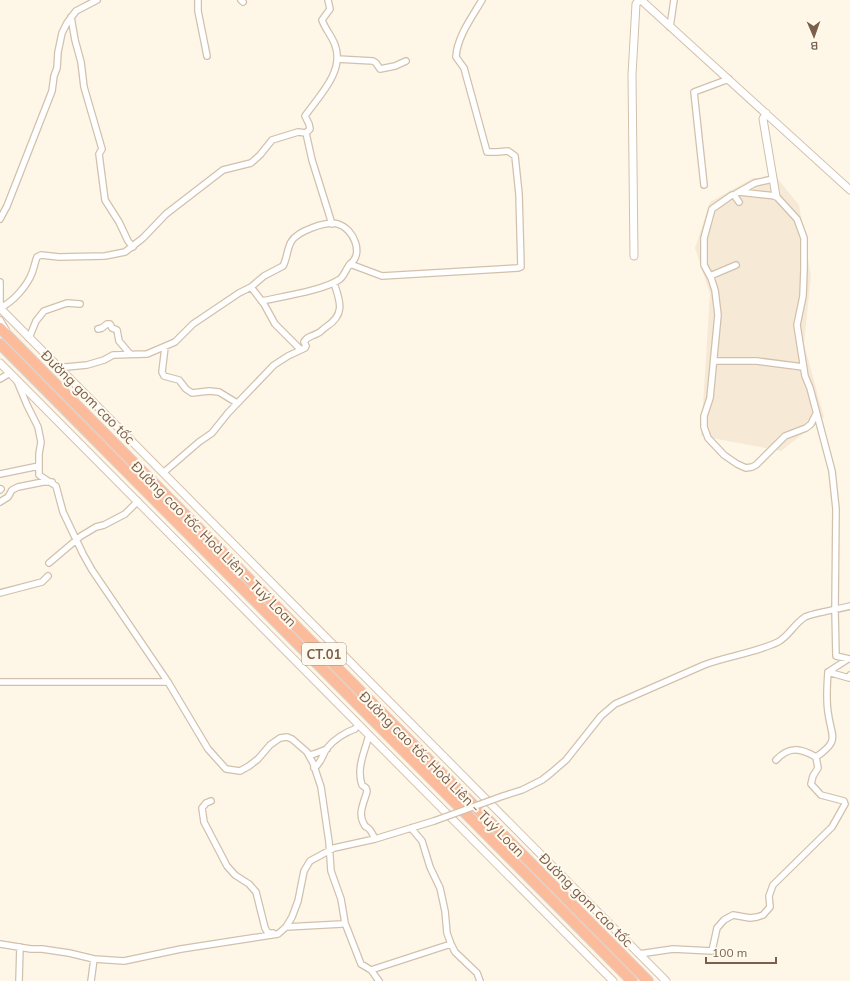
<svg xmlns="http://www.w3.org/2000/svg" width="850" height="981" font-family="Mulish,sans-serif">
<rect width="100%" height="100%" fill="#fef7e8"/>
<path fill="#f6ead6" d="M753,178H777L799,205L811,276L804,344L824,417L781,451L701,436L710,294L695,248L710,202Z"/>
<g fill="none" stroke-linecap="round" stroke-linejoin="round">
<g stroke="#d2c0ac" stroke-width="8">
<path id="minor" d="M198,0V11L207,56
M241,0L243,2
M71,17L75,40L81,62L84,87L102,149L99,154L105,200L119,222L128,241L133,247
M670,27L674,0
M337,59L373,61L376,63L380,69L395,66L406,61
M306,133L310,129L309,124L305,116C319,96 345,71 335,45C332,36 325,29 322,20L330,9L328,0
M306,133L312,160L332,224
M773,179L755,183L739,192L776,196L797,219L804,238V269L803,296L797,325L805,376L810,388L832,471L836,509L835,610L836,656L850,659
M704,185L694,92L729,79
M737,193L734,195L739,202
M734,195H732L712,209L704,238V265L711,278L715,290L718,315L710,398L704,416V427L708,438L724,455L737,464L746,468L752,467L756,465L785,436L806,428L811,424L816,414
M0,219L7,206L52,91L54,76L57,68L58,52L62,33L67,23L76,11L97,0
M710,276L736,265
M0,282V309
M251,287L264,304L275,324L300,349
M262,301C280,297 326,290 340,279C344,276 346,269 350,264L382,276L518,268L521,267L519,194L515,156L508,151L497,152H487L464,68L456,57C457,37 472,17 482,0
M0,308C13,302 27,286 32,273C34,268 35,262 37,257L41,255L59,257L105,256L125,252L143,238L166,214L223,170L251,163L260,155L272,140L298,132L306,133
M0,320L6,330
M98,329L102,328L107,324H110L112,328L117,330L119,341L130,354
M29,338L36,321L44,311L67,303L80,304
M165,347L162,372L164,376L179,380L186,389L192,393L209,391L219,392L237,403
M714,361H757L803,367
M57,366L66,367L87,365L104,360L113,355L147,354L175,342L193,324L239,293L251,287L264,276L283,266C287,259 287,249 291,242C297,231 326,221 338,224C354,229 364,254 350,264
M0,379L10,373
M17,381L27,405L38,427L41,442L39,454V475L56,486L63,512L83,554L92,570L168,682L208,749L226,769L240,771L249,766L258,759L270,745L280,738L287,737L292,739L307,752L313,763L321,787L329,842L331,871L341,899L345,923L361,964L371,970L451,944
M163,473L199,442L212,433L228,413L274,365L288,356L305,348L306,346L304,342C307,336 311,337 316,334C320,333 323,329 326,327C346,314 340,301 334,283
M0,474L39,466
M0,490L1,489
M0,502L8,497L12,490L18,487L43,482H52
M49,563L81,536L96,527L104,525L125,514L138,501
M0,593L42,582L48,576
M828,672L848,659
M0,682H168
M369,735C365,751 356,768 362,785L366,788L367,791C365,801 357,813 364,824C366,829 365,825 368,828C371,830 373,835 375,839
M309,755L314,754L327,749
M776,760C789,746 800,748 816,757
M314,768C322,763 322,754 328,747C334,740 345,732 355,729L357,726V723
M503,796L522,790L542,780L551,773L566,760L601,716L615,704L704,665C728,656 755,653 778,642C789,636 794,624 805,617C813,613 840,609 850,606
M211,801L206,803L202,808L204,822L227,866L235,875L249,884L256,892L265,928L268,933H273
M411,828L422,841L430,867L440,888L445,911L447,933L451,944L455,952L477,973L480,981
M286,927L342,924L345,923
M0,944L31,949H42L69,953L94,959L124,961L181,949L278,934L286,927L292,917L298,901L304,871L310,861L334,848L375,839L434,821
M639,954L673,949L712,951L717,928L724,920L733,915L750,918L757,917L763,915L770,907L769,896L773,885L832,827L845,804L844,801L821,795L811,784L813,776L818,768L816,757C841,740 831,737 828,712C826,699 827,685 828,672L849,678L850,675
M371,970L379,981
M19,981L20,947
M91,981L94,959"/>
</g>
<g stroke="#d2c0ac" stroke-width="9">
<path id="tertiary" d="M641,0L850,190
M766,113L763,119L776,196
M634,256L632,75L636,4L639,0"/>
</g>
<g stroke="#d7c2ac" stroke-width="9">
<path id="secondary" d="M0,308L666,981
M0,363L613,981"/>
</g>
<g stroke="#ddd5d0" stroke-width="12">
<path id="motorway" d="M0,328L648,981
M0,344L632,981"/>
</g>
<use href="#minor" stroke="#fff" stroke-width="5.5"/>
<use href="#tertiary" stroke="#fff" stroke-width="7"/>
<use href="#secondary" stroke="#fff" stroke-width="7"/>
<use href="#motorway" stroke="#fcbc9b" stroke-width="10"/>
<g stroke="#d2c0ac" stroke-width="8" stroke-linecap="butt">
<path id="minor-bridge" d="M434,821L503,796"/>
</g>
<use href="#minor-bridge" stroke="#fff" stroke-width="5.5"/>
</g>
<g text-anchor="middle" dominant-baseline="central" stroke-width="4" stroke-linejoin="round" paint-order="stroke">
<rect fill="#fffaf0" stroke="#a38e7b" stroke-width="1" x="302" y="643" width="44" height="22" rx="3"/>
<g font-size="13" font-weight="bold" fill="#7b5f49">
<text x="324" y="654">CT.01</text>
</g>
<g font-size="14" fill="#7b5f49" stroke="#fffaf0">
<text transform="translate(88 397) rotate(45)">Đường gom cao tốc</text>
<text transform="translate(214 544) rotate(45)">Đường cao tốc Hoà Liên - Tuý Loan</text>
<text transform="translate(442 774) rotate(45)">Đường cao tốc Hoà Liên - Tuý Loan</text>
<text transform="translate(586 900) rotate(45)">Đường gom cao tốc</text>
</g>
</g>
<g transform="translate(814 36) rotate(178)" stroke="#fffaf0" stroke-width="3" paint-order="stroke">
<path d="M0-3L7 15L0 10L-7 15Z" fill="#7b5f49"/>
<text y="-6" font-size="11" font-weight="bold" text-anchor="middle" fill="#7b5f49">B</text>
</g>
<path d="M706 957v6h70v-6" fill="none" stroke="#7b5f49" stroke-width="2"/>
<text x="712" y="957" font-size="12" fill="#7b5f49" stroke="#fffaf0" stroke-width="3" paint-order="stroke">100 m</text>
</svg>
